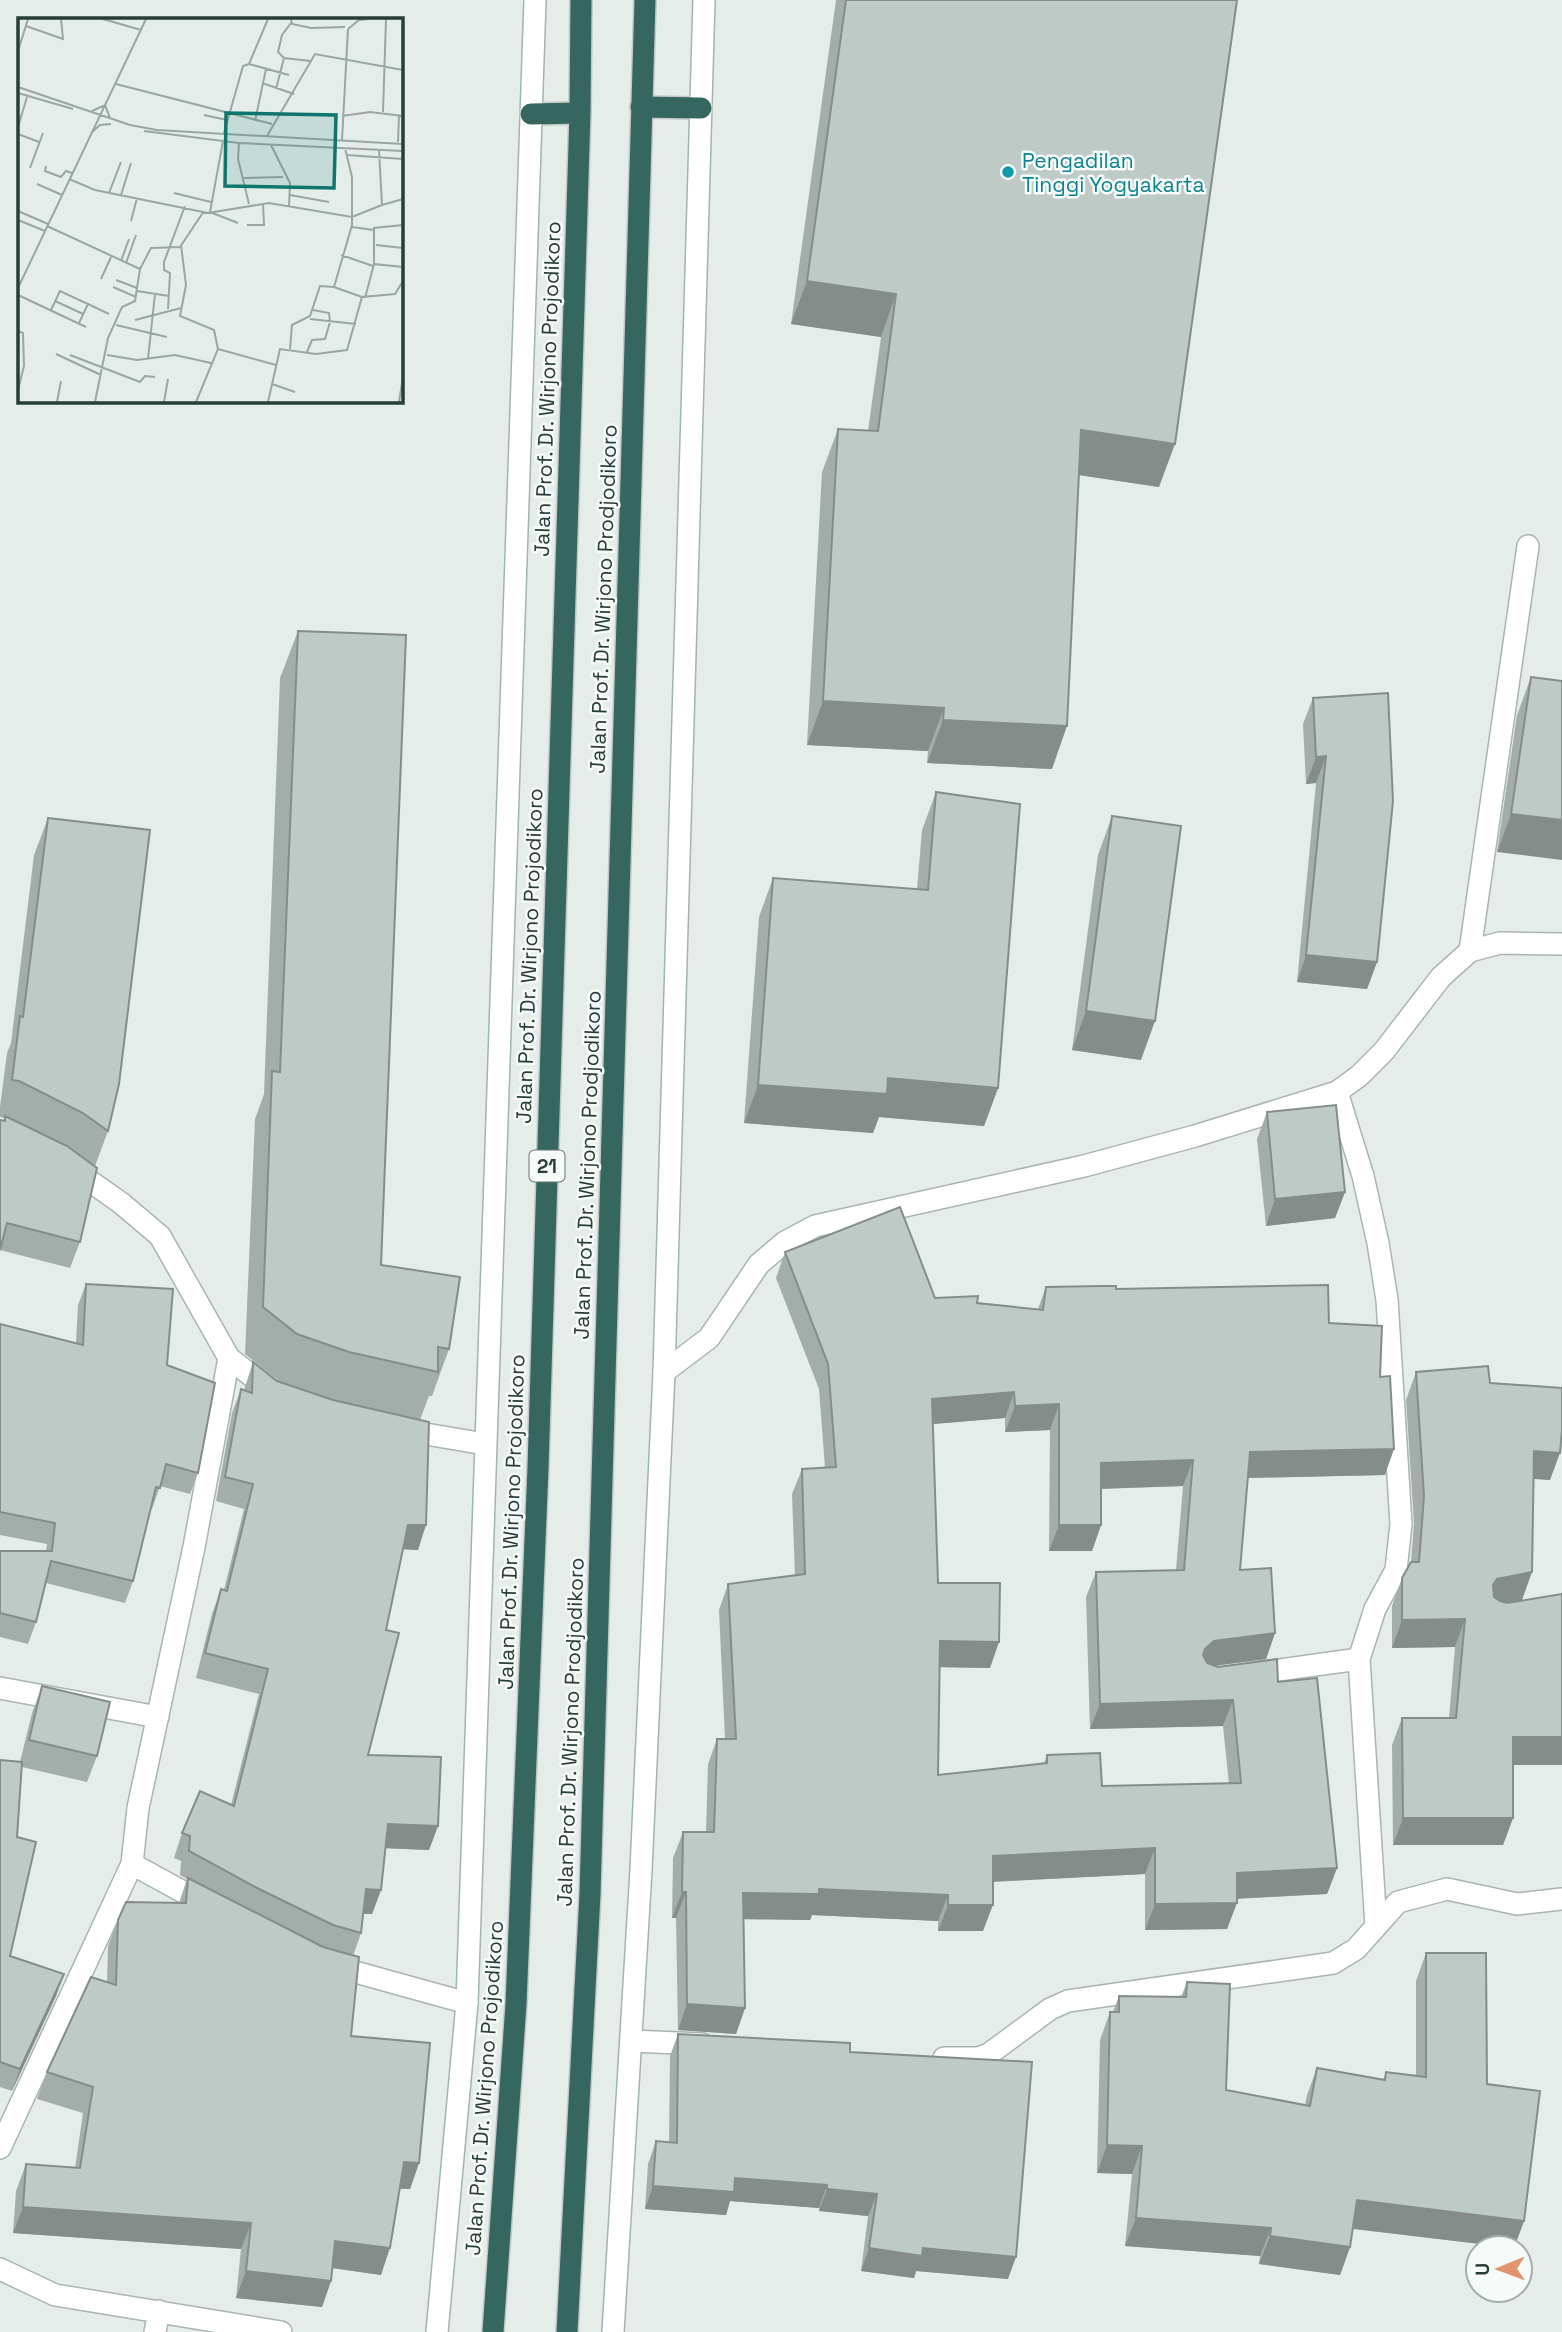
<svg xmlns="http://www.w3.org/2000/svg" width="1562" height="2332" font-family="'Space Grotesk',sans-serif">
<rect width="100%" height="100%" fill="#e5edea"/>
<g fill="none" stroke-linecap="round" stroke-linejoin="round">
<g stroke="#a8b5b1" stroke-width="24">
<path id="street" d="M1470,951L1528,546
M1337,1092L1363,1176L1378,1243L1387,1300L1401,1524L1396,1570L1375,1609L1359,1659L1376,1926
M70,1167L121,1203L160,1236L229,1358L271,1391
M664,1372L709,1338L759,1264L785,1242L815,1226L1084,1166L1195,1136L1337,1092L1359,1076L1384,1051L1441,977L1470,951L1500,943L1562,944
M402,1430L485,1444
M1250,1674L1359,1659
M0,1688L158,1717
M132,1864L207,1905
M330,1965L467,2003
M631,2041L702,2044
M944,2058H978L989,2054L1050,2009L1068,2001L1333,1963L1356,1949L1398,1902L1447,1889L1517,1904L1562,1899
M0,2148L132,1864L138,1808L194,1547L229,1358
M0,2269L55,2295L281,2332
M155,2332L159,2311"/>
</g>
<g stroke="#a2b4af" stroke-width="24">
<path id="secondary" d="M437,2332L467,2003L535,0
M613,2332L641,1870L664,1372L704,0"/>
</g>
<g stroke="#c2c9c8" stroke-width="24">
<path id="highway" d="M641,107L701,108
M531,114L580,113
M493,2332L516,2004L538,1468L580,113L581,0
M567,2332L590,1894L645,0"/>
</g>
<use href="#street" stroke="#fff" stroke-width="21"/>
<use href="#secondary" stroke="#fff" stroke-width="21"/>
<use href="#highway" stroke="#366660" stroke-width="21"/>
</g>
<path fill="#a3aeaa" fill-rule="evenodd" d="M836,0H1237L1159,487L1079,475L1052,769L927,763L928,751L807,745L822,472L838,429L868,431L881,337L791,324Z
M298,631L381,1265L449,1349L432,1396H429L420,1420L418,1550L403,1549L386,1630L368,1755L438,1826L429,1850L386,1848L381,1890L372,1914H363L361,1933L353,1956L351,2036L419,2163L410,2189H399L381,2275L332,2268L331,2281L322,2307L236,2298L241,2249L13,2233L16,2191L26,2164L75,2168L83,2113L37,2099L47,2072L107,1982L108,1946L118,1920L179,1903L187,1879L180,1875L181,1861L174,1858L182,1833L231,1805L259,1694L196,1678L212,1614L221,1589L224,1590L244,1509L216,1501L232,1413L241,1389L244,1390L253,1362L277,1381L332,1399L279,1381L245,1354L255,1119L264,1094L280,678Z
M1531,677L1562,681L1497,852L1517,715Z
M1313,698L1377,962L1367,989L1297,982L1316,783L1306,784L1303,724Z
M936,792L998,1088L984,1126L879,1117L873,1133L744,1123L759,917L773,878L917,889L922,830Z
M1112,816L1141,1060L1072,1050L1098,855Z
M48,818L108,1131L95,1166L80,1242L70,1268L0,1250L3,1121L4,1118L0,1117V1107L7,1053L11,1043L34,855Z
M1267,1112L1345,1192L1335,1218L1266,1226L1257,1139Z
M785,1252L935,1298L1038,1309L1046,1287L1116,1289L1329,1323L1380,1377L1385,1475L1248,1478L1240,1570L1275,1633L1266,1659L1214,1666L1278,1682L1337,1868L1327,1894L1237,1899L1227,1929L1145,1930V1874L993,1882L983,1931H938V1921L812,1915L810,1920L744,1919L745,2008L736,2034L678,2030L676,1918H672L673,1858L683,1832H706L708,1764L717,1739H725L719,1610L728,1584L795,1576L792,1494L802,1469L825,1468L819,1389L776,1278ZM1005,1418V1432L1050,1430L1049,1551H1092L1101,1525V1489L1183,1486L1176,1570L1096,1572L1086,1597L1090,1729L1223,1726L1229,1784L1102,1786L1047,1755L1044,1763L938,1775L939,1667L990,1668L938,1583L932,1424Z
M86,1284L167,1365L198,1473L190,1494L160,1486L152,1509H151L133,1581L125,1603L46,1583L36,1622L28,1644L0,1637V1551H46L47,1544L0,1535V1324L76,1343L78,1305Z
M1416,1372L1490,1383L1550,1480L1534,1479L1522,1600L1510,1602L1513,1765V1818L1503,1845H1393L1392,1745L1402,1718H1449L1455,1647L1392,1648V1606L1402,1578L1411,1562L1414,1523L1406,1400Z
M42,1686L97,1756L87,1782L22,1767L10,1956L64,1974L56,1996L12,2091L0,2087V1760L20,1762L32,1713Z
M1426,1953L1487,2084L1524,2221L1514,2248L1353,2229L1350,2247L1340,2275L1259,2264L1260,2256L1125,2246L1132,2174L1097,2173L1100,2040L1110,2012H1113L1119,1996L1181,1997L1187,1982L1226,2090L1305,2105L1307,2095L1317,2068L1383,2080L1386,2072L1416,2075V1981Z
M678,2034L850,2052L1008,2279L916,2271L914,2278L861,2271L868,2216L819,2211V2208L730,2201L726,2215L645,2209L648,2164L656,2141L669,2142L670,2056Z"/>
<path fill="#858d8b" d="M807,281L896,294L881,337L791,324Z
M1081,430L1175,444L1159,487L1065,473Z
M823,701L944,708L928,751L807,745Z
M943,720L1067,726L1052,769L927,763Z
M1326,756L1316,783L1306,784L1316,757Z
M1511,814L1562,820V860L1497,852Z
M1306,955L1377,962L1367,989L1297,982Z
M1086,1011L1155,1021L1141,1060L1072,1050Z
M888,1078L998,1088L984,1126L879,1117L873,1133L744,1123L758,1085Z
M1345,1192L1335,1218L1266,1226L1275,1199Z
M1014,1392L1005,1418L922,1425L932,1399Z
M1059,1404L1050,1430L1005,1432L1015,1406Z
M1394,1449L1385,1475L1240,1478L1250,1452Z
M1534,1451L1560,1453L1550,1480L1524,1478Z
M1193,1460L1183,1486L1091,1489L1101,1463Z
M408,1525H426L418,1550L399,1549Z
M1059,1525H1101L1092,1551H1049Z
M1532,1572L1522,1600L1487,1606L1493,1585L1497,1579Z
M1465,1619L1455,1647L1392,1648L1402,1620Z
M1275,1633L1266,1659L1205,1667L1195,1674L1205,1649L1214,1641Z
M940,1641L999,1642L990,1668L930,1667Z
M1233,1700L1223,1726L1090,1729L1100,1704Z
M1513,1737H1562V1765H1503Z
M1403,1818H1513L1503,1845H1393Z
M388,1824L438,1826L429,1850L380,1848Z
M1155,1848L1145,1874L984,1882L993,1856Z
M1337,1868L1327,1894L1227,1899L1237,1873Z
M366,1889L381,1890L372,1914L357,1913Z
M819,1889L948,1895L938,1921L812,1915L810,1920L734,1919L743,1893Z
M682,1892H686L676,1918H672Z
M1237,1903L1227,1929L1145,1930L1155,1904Z
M948,1905H993L983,1931H938Z
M64,1974L56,1996L12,2091L20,2069Z
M687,2004L745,2008L736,2034L678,2030Z
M1107,2145L1142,2146L1132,2174L1097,2173Z
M404,2162L419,2163L410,2189L394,2188Z
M735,2178L827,2185L819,2208L730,2201L726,2215L645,2209L653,2186Z
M827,2189L877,2194L868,2216L819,2211Z
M1357,2200L1524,2221L1514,2248L1347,2228Z
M23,2207L251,2223L241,2249L13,2233Z
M1136,2218L1271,2228L1260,2256L1125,2246Z
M1270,2236L1350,2247L1340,2275L1259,2264Z
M335,2241L390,2248L381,2275L325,2267Z
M869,2248H923L1016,2257L1008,2279L916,2271L914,2278L861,2271Z
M246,2271L331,2281L322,2307L236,2298Z"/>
<path fill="#becac6" stroke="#858d8b" stroke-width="2" fill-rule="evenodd" d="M846,0H1237L1175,444L1081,430L1067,726L943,720L944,708L823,701L838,429L878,431L896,294L807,281Z
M298,631L406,635L381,1265L460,1277L449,1349L438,1347V1372L349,1352L297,1334L263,1307L272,1071L280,1072Z
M1531,677L1562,681V820L1511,814Z
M1388,693L1393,801L1377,962L1306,955L1326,756L1316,757L1313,698Z
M936,792L1020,804L998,1088L888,1078L887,1094L758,1085L773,878L928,890Z
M1112,816L1181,826L1155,1021L1086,1011Z
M48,818L150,830L119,1084L108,1131L83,1113L19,1081L12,1080L20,1016L23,1017Z
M1336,1105L1345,1192L1275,1199L1267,1112Z
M5,1116L67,1146L97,1168L80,1242L7,1223L0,1250V1120L5,1121Z
M900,1207L935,1298L978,1296L977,1303L1043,1310L1046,1287L1102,1286H1116V1289L1328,1285L1329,1323L1382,1326L1380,1377L1390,1376L1394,1449L1250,1452L1240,1570L1271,1568L1275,1633L1214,1641L1205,1649L1203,1655L1207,1663L1218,1667L1277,1659L1278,1682L1317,1678L1337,1868L1237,1873V1903L1155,1904V1848L993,1856V1905H948V1895L819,1889V1894L743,1893L745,2008L687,2004L686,1892H682L683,1832H714L717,1739H736L728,1584L805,1574L802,1469L836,1467L828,1364L785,1252ZM1014,1392L1015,1406L1059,1404V1525H1101V1463L1193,1460L1184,1570L1096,1572L1100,1704L1233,1700L1241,1783L1102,1786L1100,1753L1047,1755V1763L938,1775L940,1641L999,1642L1000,1583H938L932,1399Z
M86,1284L173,1289L167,1365L215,1383L198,1473L166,1464L160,1488L156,1487L133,1581L51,1561L36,1622L0,1613V1551H52L55,1523L0,1512V1324L83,1345Z
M253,1362L277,1381L333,1400L429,1422L426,1525H408L386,1630L399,1633L368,1755L441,1757L438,1826L388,1824L381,1890L366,1889L361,1933L333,1925L257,1888L189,1851L190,1836L182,1833L200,1791L234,1806L268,1669L205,1653L221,1589L227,1591L253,1484L225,1477L241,1389L252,1393Z
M1488,1366L1490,1383L1562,1388V1430L1560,1453L1534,1451L1532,1572L1497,1579L1493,1585L1494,1597L1500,1601L1507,1603L1562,1594V1737H1513V1818H1403L1402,1718H1456L1465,1619L1402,1620V1578L1411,1562H1419L1424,1496L1416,1372Z
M42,1686L110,1702L97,1756L29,1740Z
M0,1760L22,1762L17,1837L36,1842L10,1956L64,1974L20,2069L0,2062Z
M188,1878L323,1947L359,1957L351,2036L430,2043L419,2163L404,2162L390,2248L335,2241L331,2281L246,2271L251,2223L23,2207L26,2164L80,2168L93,2087L47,2072L91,1977L116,1985L118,1920L126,1902L186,1903Z
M1426,1953H1486L1487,2084L1540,2091L1524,2221L1357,2200L1350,2247L1270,2236L1271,2228L1136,2218L1142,2146L1107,2145L1110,2012H1119V1996L1186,1997L1187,1982L1230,1984L1226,2090L1310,2106L1317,2068L1385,2080L1386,2072L1426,2077Z
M678,2034L850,2043V2052L1032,2062L1016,2257L923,2248L922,2256L869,2248L877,2194L827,2189V2185L735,2178L734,2192L653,2186L656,2141L677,2143Z"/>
<circle fill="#0f9aa8" stroke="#f6faf8" stroke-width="2.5" cx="1008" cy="172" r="7"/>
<g text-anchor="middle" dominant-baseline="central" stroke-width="5" stroke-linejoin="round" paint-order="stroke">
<rect fill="#f6faf8" stroke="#647672" stroke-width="2" x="529.5" y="1150.5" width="35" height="31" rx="5"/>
<g font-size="19" font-weight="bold" fill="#263d39">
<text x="547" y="1166">21</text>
</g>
<g font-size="21" fill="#0d838f" stroke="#f6faf8" text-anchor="start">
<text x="1022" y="160">Pengadilan<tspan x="1022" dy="24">Tinggi Yogyakarta</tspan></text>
</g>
<g font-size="21" fill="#263d39" stroke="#f6faf8">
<text transform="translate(547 389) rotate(-88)">Jalan Prof. Dr. Wirjono Projodikoro</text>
<text transform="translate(603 599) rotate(-88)">Jalan Prof. Dr. Wirjono Prodjodikoro</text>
<text transform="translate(529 956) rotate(-88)">Jalan Prof. Dr. Wirjono Projodikoro</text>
<text transform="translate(587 1165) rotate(-88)">Jalan Prof. Dr. Wirjono Prodjodikoro</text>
<text transform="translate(511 1522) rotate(-88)">Jalan Prof. Dr. Wirjono Projodikoro</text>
<text transform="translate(570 1732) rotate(-88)">Jalan Prof. Dr. Wirjono Prodjodikoro</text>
<text transform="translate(484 2088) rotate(-86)">Jalan Prof. Dr. Wirjono Projodikoro</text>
</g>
</g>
<g transform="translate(18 18)">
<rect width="385" height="385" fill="#e5edea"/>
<path fill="none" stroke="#99a7a3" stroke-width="2" d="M85,1L123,12M273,1L274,6L293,10L327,9M273,5L264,17L260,34L266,40L292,43M8,8L45,21L43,1M330,11L341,2L351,1M0,33L10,1M231,46L250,1M231,46L271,57M244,65L276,76M98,66L254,106M0,69L112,107L139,112L385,126M258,71L266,40M0,75L55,91M74,93L87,87L92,100M365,94L368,1M186,97L209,102M324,98L352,94L385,98M237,103L248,51M0,109L9,79M126,113L221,125L385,133M73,115L82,107L93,106M206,115L225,48L231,46M0,116L21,124M249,118L297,36L385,52M324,122L330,11M205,123L192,194L220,205M380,124L381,98M221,125L220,141L231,186M253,127L272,165L271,188M327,130L334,159V207L316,269L344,279M329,137L385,141M28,148L27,153L43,159L48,153L54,155M12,150L25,115M226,160L265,159M51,161L77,172L190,195L251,185L334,199L364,187L361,132M19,166L44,177M91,175L103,144M156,175L193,184M103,177L113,145M272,177L311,184M364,187L385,181M0,193L30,206M0,202L27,213M113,203L119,180M229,207H246L245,185M385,207L356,210V246L385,249M29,208L122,251M334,209L356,212M163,227L168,267L162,298L196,312L200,331L178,384M358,227L385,230M323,237L355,248M103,243L111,221M108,245L118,217M83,261L93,239M98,262L119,270M95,269L118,279M0,270L128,1M119,273L151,278M0,277L68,309M347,280L356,246M37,283L65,296M70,286L91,296M150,291L152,255L146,252V244L167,188M33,292L42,273L70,286L61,305M292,301L338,306M117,302L163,290M98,307L149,319M0,313L5,315L6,348L0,372M200,331L258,347M272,331L274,307L292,298L302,268L316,269M289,334L294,322L307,321L312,304L311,295L295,292M38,336L83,357M52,337L122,364L127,358L137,359M89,337L119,342L157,337L193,345M130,341L137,276M254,366L277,374M39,384L43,363M77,384L90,320L104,289L117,283L122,251L133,230L162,229L186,193M146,384L150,361M250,384L262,331L298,336L329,332L344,279L377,276L385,263M381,384L385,359"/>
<path fill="#0f766e" fill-opacity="0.15" stroke="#0f766e" stroke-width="3.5" d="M208,95L318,97L316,170L207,168Z"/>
<rect width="385" height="385" fill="none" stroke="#263d39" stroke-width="3.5"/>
</g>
<g transform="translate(1499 2269) rotate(269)"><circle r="33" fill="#f6faf8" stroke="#a3aeac" stroke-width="2"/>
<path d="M0-5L12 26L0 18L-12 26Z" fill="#e2946e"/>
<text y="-10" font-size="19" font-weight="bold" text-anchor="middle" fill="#263d39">U</text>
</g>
</svg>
